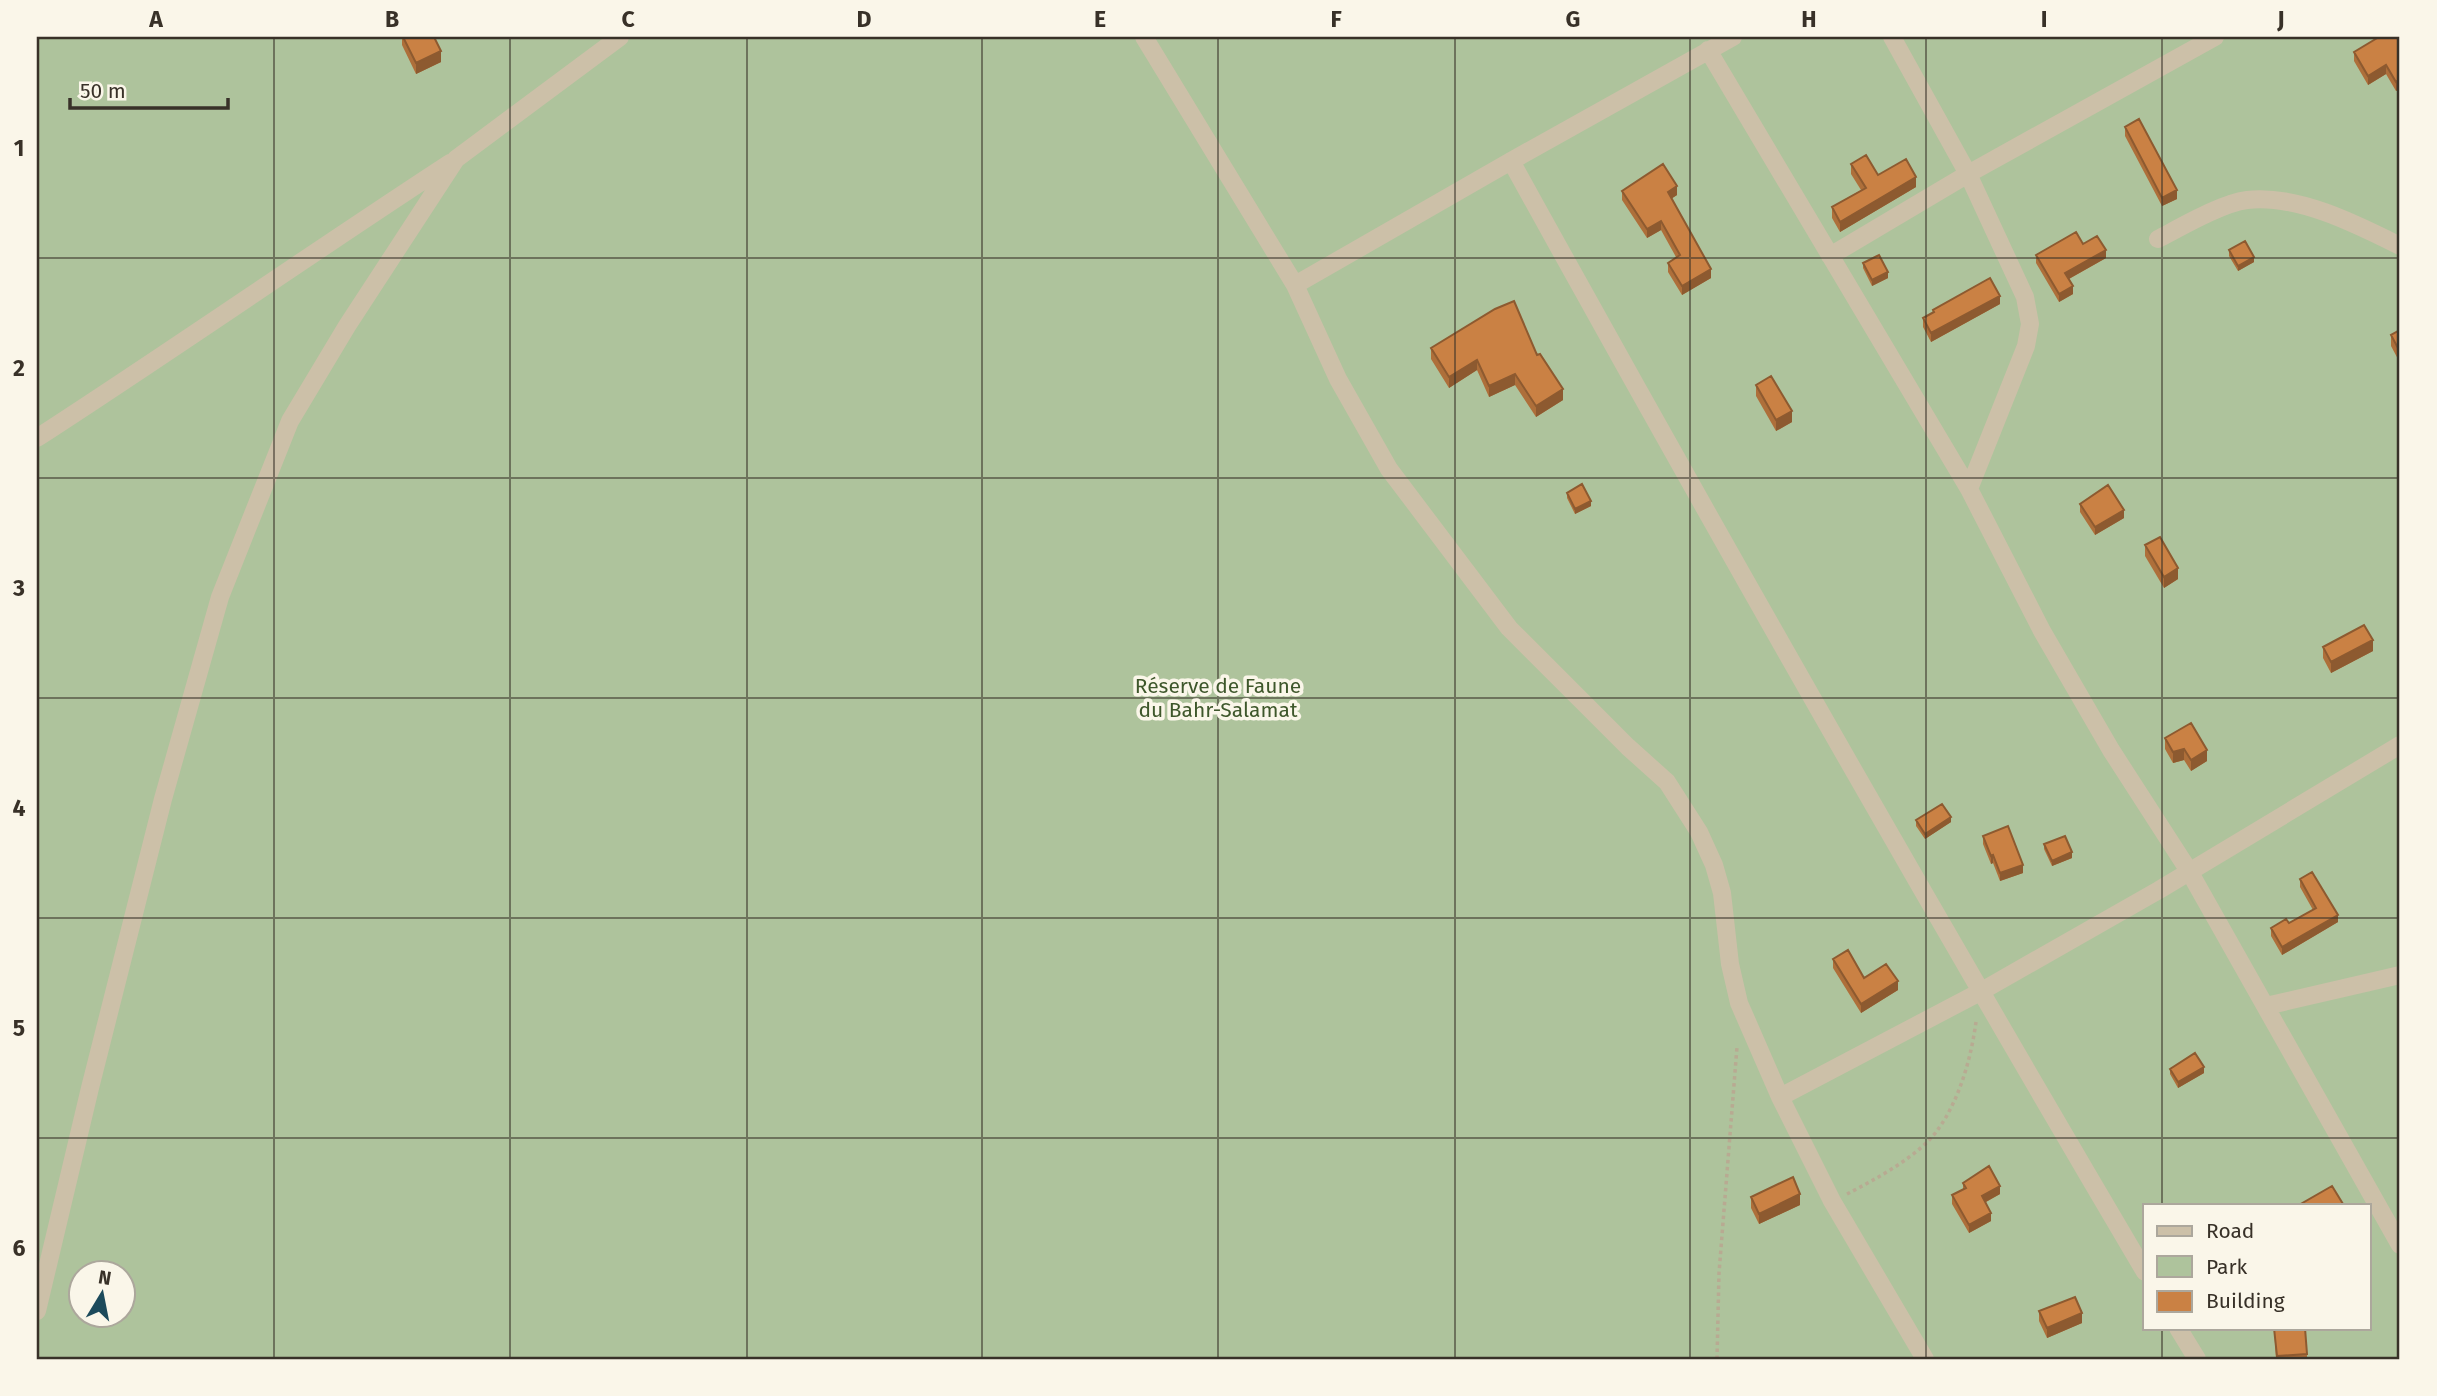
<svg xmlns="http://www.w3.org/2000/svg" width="2437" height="1396" font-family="'Fira Sans',sans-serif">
<rect width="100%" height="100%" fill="#f3eddd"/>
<path fill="#aec39c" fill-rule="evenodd" d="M37,37H2400V1359H37ZM2145,1205H2369V1328H2145ZM80,1274H122V1316H80Z"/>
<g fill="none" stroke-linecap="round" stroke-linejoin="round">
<path stroke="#b8aa92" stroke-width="3.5" stroke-dasharray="3.5 3.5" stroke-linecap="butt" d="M1847,1194C1876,1179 1921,1155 1939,1128C1960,1098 1971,1058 1976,1022
M1717,1359L1719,1273L1737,1047"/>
<path stroke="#ccc0a8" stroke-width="18" d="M1144,37L1295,285L1338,379L1389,469L1509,628L1628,747L1667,782L1699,832L1714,865L1722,893L1730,964L1739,1003L1780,1097
M1892,37L1968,174L2025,297L2030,324L2026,346L1969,489
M1708,50L1969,489L2042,631L2111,750L2189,871L2400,1245
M1511,161C1717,534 1928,904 2145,1272
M2158,239C2181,227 2222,203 2247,200C2297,194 2356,224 2400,246
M1830,256L1968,174L2215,37
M1295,285L1511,161L1733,37
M37,438C176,348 312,253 450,163
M2266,1006L2400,975
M37,1311L90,1088L163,799L220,597L290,421L347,326L456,159L620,37
M2178,1328L2197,1359
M1925,1359L1832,1201L1780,1097L1980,992L2159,890L2400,745"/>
</g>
<path fill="#ae6f3a" d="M402,37H434L441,62L416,74L402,45Z
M2400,43V88L2396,91L2386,74L2368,85L2354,61V52Z
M2125,127L2177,199L2162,206L2125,136Z
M1851,164L1878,175L1916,187L1840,232L1832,218V207L1861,190L1851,174Z
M1622,191L1677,195L1672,198L1711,278L1682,295L1668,272V263L1676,257L1661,230L1647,238L1622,200Z
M2083,244L2106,258L2069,279L2073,294L2059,302L2036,263V255Z
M2229,250L2254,262L2238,271L2229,256Z
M1863,263L1888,278L1872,286L1863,268Z
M2000,304L1931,342L1923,327V318L1933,313V310Z
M2400,330V361H2399L2391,346V335Z
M1431,348L1537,355L1563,400L1536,417L1515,385L1489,397L1477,370L1449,388L1431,359Z
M1756,385L1792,422L1776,431L1756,396Z
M1567,493L1591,506L1575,514L1567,498Z
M2080,504L2124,518L2095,535L2080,512Z
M2145,545L2178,579L2164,588L2145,556Z
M2323,647L2373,651L2331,673L2323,658Z
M2165,738L2207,761L2191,771L2184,760L2173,763L2165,749Z
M1916,820L1951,822L1925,839L1916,826Z
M1983,836L2023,873L2000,881L1993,863L1991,864L1983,844Z
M2044,844L2072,858L2052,866L2044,849Z
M2300,879L2338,922L2282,955L2271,936V928L2289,923L2313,910L2300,887Z
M1833,959L1864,978L1898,990L1861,1013L1833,968Z
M2170,1069L2204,1073L2178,1088L2170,1074Z
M1963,1183L2000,1194L1986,1202L1991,1221L1969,1233L1952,1204V1195L1963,1190Z
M1751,1197L1800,1205L1759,1224L1751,1208Z
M2039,1311L2082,1323L2047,1338L2039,1321Z
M2274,1328L2307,1354V1359H2276Z"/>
<path fill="#8d5a30" d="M441,51V62L416,74V63Z
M2386,65V74L2368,85V76Z
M2400,79V88L2396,91V82Z
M1916,177V187L1840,232V222Z
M1677,186V195L1668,201V192Z
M2177,190V199L2162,206V198Z
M1661,221V230L1647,238V229Z
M2106,250V258L2065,281V273Z
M2254,257V262L2238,271V266Z
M1711,269V278L1682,295V286Z
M1888,272V278L1872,286V280Z
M2073,286V294L2059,302V294Z
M2000,296V304L1931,342V333Z
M1477,360V370L1449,388V377Z
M1515,374V385L1489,397V386Z
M1563,389V400L1536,417V406Z
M1792,411V422L1776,431V420Z
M1591,501V506L1575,514V509Z
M2124,510V518L2095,535V527Z
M2178,568V579L2164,588V577Z
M2373,640V651L2331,673V662Z
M2184,749V760L2173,763V752Z
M2207,750V761L2191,771V760Z
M1951,817V822L1925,839V834Z
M2072,852V858L2052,866V861Z
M1993,855V863L1991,864V856Z
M2023,865V873L2000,881V873Z
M2338,915V922L2282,955V947Z
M1898,981V990L1861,1013V1004Z
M2204,1067V1073L2178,1088V1082Z
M2000,1186V1194L1982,1204V1196Z
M1800,1194V1205L1759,1224V1214Z
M1991,1213V1221L1969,1233V1225Z
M2082,1313V1323L2047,1338V1328Z"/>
<path fill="#ca8144" stroke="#8d5a30" stroke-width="2" d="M403,37H434L441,51L416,63Z
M2379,37H2397L2400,43V79L2396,82L2386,65L2368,76L2354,52Z
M2139,119L2177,190L2162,198L2125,127Z
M1866,155L1878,175L1906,159L1916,177L1840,222L1832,207L1866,188L1851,164Z
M1663,164L1677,186L1668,192L1711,269L1682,286L1668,263L1680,255L1661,221L1647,229L1622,191Z
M2076,232L2083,244L2097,236L2106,250L2065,273L2073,286L2059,294L2036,255Z
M2245,241L2254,257L2238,266L2229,250Z
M1879,255L1888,272L1872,280L1863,263Z
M1990,278L2000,296L1931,333L1923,318L1934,312L1933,310Z
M1514,301L1537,355L1540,354L1563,389L1536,406L1515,374L1489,386L1477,360L1449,377L1431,348L1495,309Z
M2400,330V350H2399L2391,335Z
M1771,376L1792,411L1776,420L1756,385Z
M1582,484L1591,501L1575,509L1567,493Z
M2108,485L2124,510L2095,527L2080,504Z
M2160,537L2178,568L2164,577L2145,545Z
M2364,625L2373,640L2331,662L2323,647Z
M2191,723L2207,750L2191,760L2184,749L2173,752L2165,738Z
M1942,804L1951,817L1925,834L1916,820Z
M2008,826L2023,865L2000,873L1993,855L1991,856L1983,836Z
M2065,836L2072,852L2052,861L2044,844Z
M2312,872L2338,915L2282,947L2271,928L2286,919L2289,923L2316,908L2300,879Z
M1848,950L1864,978L1886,964L1898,981L1861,1004L1833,959Z
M2195,1053L2204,1067L2178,1082L2170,1069Z
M1989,1166L2000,1186L1982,1196L1991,1213L1969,1225L1952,1195L1966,1188L1963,1183Z
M1793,1177L1800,1194L1759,1214L1751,1197Z
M2332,1186L2343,1204L2340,1205H2299Z
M2075,1297L2082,1313L2047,1328L2039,1311Z
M2274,1328H2305L2307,1354L2277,1356Z"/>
<path fill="none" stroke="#383128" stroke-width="2" stroke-opacity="0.55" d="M274,37V1359M510,37V1359M747,37V1359M982,37V1359M1218,37V1359M1455,37V1359M1690,37V1359M1926,37V1359M2162,37V1205M37,258H2400M37,478H2400M37,698H2400M37,918H2400M37,1138H2400M2162,1328V1359"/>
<g text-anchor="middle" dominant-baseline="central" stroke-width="7" stroke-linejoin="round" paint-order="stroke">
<g font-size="21" fill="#3e572b" stroke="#faf6e9">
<text x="1218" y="686">Réserve de Faune<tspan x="1218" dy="24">du Bahr-Salamat</tspan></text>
</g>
</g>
<rect width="2437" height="1396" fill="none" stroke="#faf6e9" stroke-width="77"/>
<rect x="2143" y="1204" width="228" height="126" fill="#faf6e9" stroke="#aca79c" stroke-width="2"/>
<rect x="2157" y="1226" width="35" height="10" fill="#ccc0a8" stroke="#aca79c" stroke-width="2"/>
<text x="2206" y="1238" font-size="21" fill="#383128">Road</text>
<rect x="2157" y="1256" width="35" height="21" fill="#aec39c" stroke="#aca79c" stroke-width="2"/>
<text x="2206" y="1274" font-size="21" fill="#383128">Park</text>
<rect x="2157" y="1291" width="35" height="21" fill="#ca8144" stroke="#aca79c" stroke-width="2"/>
<text x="2206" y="1308" font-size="21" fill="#383128">Building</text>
<g transform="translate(102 1294) rotate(10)"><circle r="33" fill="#faf6e9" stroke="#aca79c" stroke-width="2"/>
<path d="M0-5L12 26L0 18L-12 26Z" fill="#1c4a5b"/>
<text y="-10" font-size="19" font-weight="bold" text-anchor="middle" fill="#383128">N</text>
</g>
<path d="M70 98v10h158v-10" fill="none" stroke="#383128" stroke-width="3.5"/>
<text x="80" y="98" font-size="21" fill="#383128" stroke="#faf6e9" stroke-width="5" paint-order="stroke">50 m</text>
<rect x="38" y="38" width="2360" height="1320" fill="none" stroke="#383128" stroke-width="2.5"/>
<g font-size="23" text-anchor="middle" font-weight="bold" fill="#383128">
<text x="156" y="27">A</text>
<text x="392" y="27">B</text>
<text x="628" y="27">C</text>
<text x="864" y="27">D</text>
<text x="1100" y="27">E</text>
<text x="1336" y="27">F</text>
<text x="1573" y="27">G</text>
<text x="1809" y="27">H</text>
<text x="2044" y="27">I</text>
<text x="2281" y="27">J</text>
<text x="19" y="156">1</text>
<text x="19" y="376">2</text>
<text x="19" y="596">3</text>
<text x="19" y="816">4</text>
<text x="19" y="1036">5</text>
<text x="19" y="1256">6</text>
</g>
</svg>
